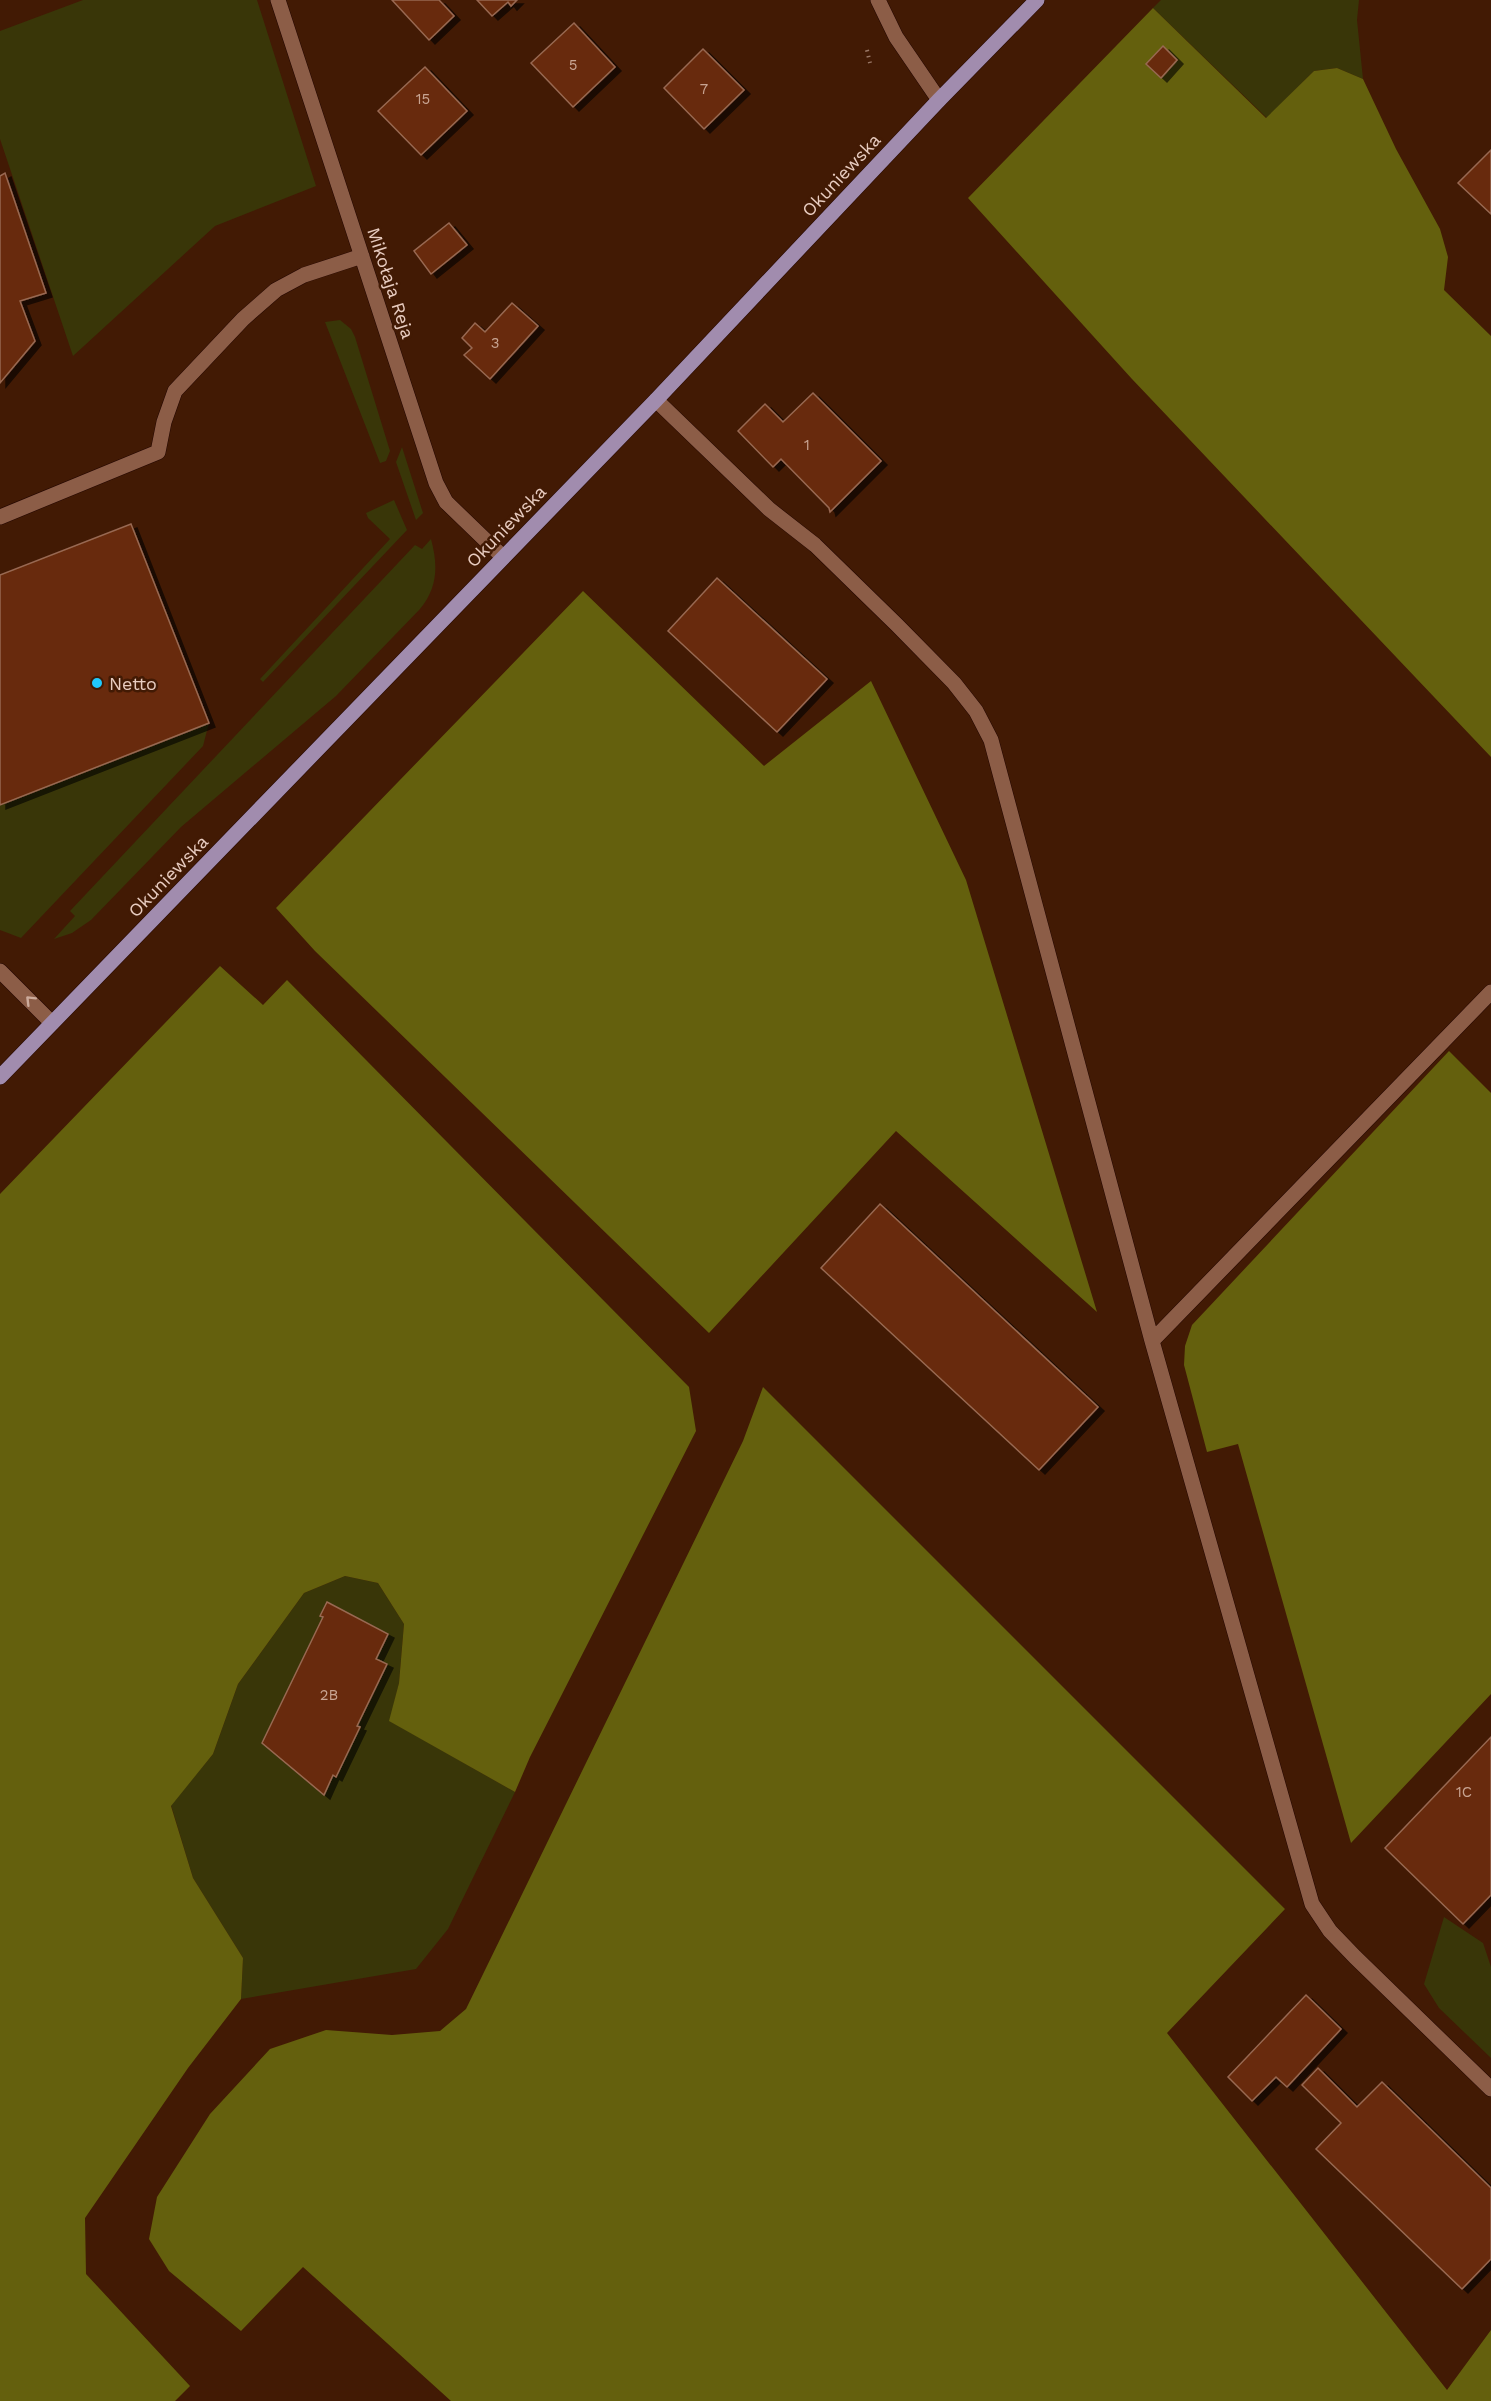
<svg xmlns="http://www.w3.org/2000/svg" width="1491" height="2401" font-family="'Work Sans',sans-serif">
<defs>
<filter id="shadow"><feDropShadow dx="6" dy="4" stdDeviation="0" flood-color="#0009"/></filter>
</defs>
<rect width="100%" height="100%" fill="#421a04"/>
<path fill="#393608" d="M83,0H257L316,186L215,226L73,356L0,139V31Z
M1161,0H1359L1357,20L1363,79L1337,68L1314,71L1267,118L1153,8Z
M340,320L351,329L355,337L390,451L386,461L380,463L325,322Z
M402,447L423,513L416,520L396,462Z
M394,500L407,530L263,682L260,679L390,539L368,518L366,513Z
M431,539C438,565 438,587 420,609L336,696L181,827L91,920L72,933L54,939L75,916L70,911L415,545L422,549Z
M209,723L203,746L21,938L0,930V805Z
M345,1576L378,1583L404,1624L399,1683L390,1721L515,1792L448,1929L416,1969L241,1999L243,1958L193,1878L171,1805L213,1754L238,1684L304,1593Z
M1444,1917L1483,1943L1491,1967V2058L1439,2008L1424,1984Z"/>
<path fill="#64600d" d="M1153,8L1266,118L1314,71L1337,68L1363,79L1396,149L1440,229L1448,257L1444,290L1491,336V757L1132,379L968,198Z
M583,591L764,766L871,681L966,880L1097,1312L896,1131L709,1333L315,951L276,908Z
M220,966L263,1005L287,980L689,1387L696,1431L530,1757L515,1792L389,1721L399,1683L404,1624L378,1583L345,1576L304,1593L238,1684L213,1754L171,1806L193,1878L243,1958L241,1999L188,2068L85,2218L86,2274L190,2386L175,2401H0V1194Z
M1449,1051L1491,1093V1694L1351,1843L1238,1444L1207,1452L1184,1365L1185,1346L1192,1325Z
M763,1387L1285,1909L1167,2033L1447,2390L1491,2330V2401H451L303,2267L241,2331L169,2271L149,2239L157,2197L210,2114L270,2049L326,2030L392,2035L440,2031L466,2009L743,1441Z"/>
<path fill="#672b08" stroke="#986852" stroke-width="1.5" filter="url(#shadow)" d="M392,0H439L454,16L429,40Z
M477,0H517L511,6L508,2L492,16Z
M574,23L615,67L573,107L531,63Z
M1163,46L1177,60L1161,78L1146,64Z
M703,49L744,90L704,129L664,88Z
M425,67L467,111L421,155L378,111Z
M1491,150V214L1458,183Z
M5,173L46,293L20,301L35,341L0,383V176Z
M449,223L467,245L431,274L414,251Z
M512,303L538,326L490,379L464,355L472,348L462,338L475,323L485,332Z
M813,393L881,461L830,512L829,508L781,459L773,467L738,431L765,404L783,422Z
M131,524L209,723L0,805V575Z
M717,578L827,679L777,732L668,631Z
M880,1204L1098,1407L1039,1470L821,1268Z
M327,1602L388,1634L376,1659L387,1664L357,1726L360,1727L336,1777L333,1775L324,1795L262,1743L323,1617L320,1616Z
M1491,1737V1895L1463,1924L1385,1848Z
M1306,1995L1341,2029L1287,2087L1276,2077L1252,2101L1228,2077Z
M1318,2068L1357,2107L1382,2082L1491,2188V2259L1462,2289L1316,2149L1341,2123L1302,2085Z"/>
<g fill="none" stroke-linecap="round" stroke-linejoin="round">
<g stroke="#230600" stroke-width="16">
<path id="minor" d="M278,0L436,483L446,502L503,557
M878,0L896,37L939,100
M656,400L769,509L815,545L897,625L954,683L976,711L991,740L1152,1341L1312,1904L1330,1931L1355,1957L1491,2089
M0,517L158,452L164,422L175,391L243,319L276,290L304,275L362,256
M0,971L52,1023
M1152,1341L1491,992"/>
</g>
<g stroke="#230600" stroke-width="16">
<path id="major" d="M0,1077L656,400L939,100L1037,0"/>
</g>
<path stroke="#987665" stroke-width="4" stroke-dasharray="1.5 4.5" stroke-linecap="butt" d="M867,50L870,63"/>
<use href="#minor" stroke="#8c5d47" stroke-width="15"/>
<use href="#major" stroke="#a18cae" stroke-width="15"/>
</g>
<defs><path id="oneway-chevron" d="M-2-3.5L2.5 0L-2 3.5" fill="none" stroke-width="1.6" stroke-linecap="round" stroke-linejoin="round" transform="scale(1.5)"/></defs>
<use stroke="#ccab9c" href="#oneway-chevron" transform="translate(30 1000) rotate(-135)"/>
<circle fill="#20c9fd" stroke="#421a04" stroke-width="2" cx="97" cy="683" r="6"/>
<g text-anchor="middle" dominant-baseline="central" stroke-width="5" stroke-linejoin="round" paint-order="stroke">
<g font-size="15" fill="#c8a492">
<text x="573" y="65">5</text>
<text x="704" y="89">7</text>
<text x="423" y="99">15</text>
<text x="495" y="343">3</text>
<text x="807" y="445">1</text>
<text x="329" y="1695">2B</text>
<text x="1464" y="1792">1C</text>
</g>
<g font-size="18" fill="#e8ccc0" stroke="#421a04">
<text transform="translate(841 175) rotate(-47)">Okuniewska</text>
<text transform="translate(391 283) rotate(72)">Mikołaja Reja</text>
<text transform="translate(506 526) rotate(-46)">Okuniewska</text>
<text transform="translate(168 876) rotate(-46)">Okuniewska</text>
</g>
<g font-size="18" fill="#e8ccc0" stroke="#421a04" text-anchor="start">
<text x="109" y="683">Netto</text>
</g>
</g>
</svg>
